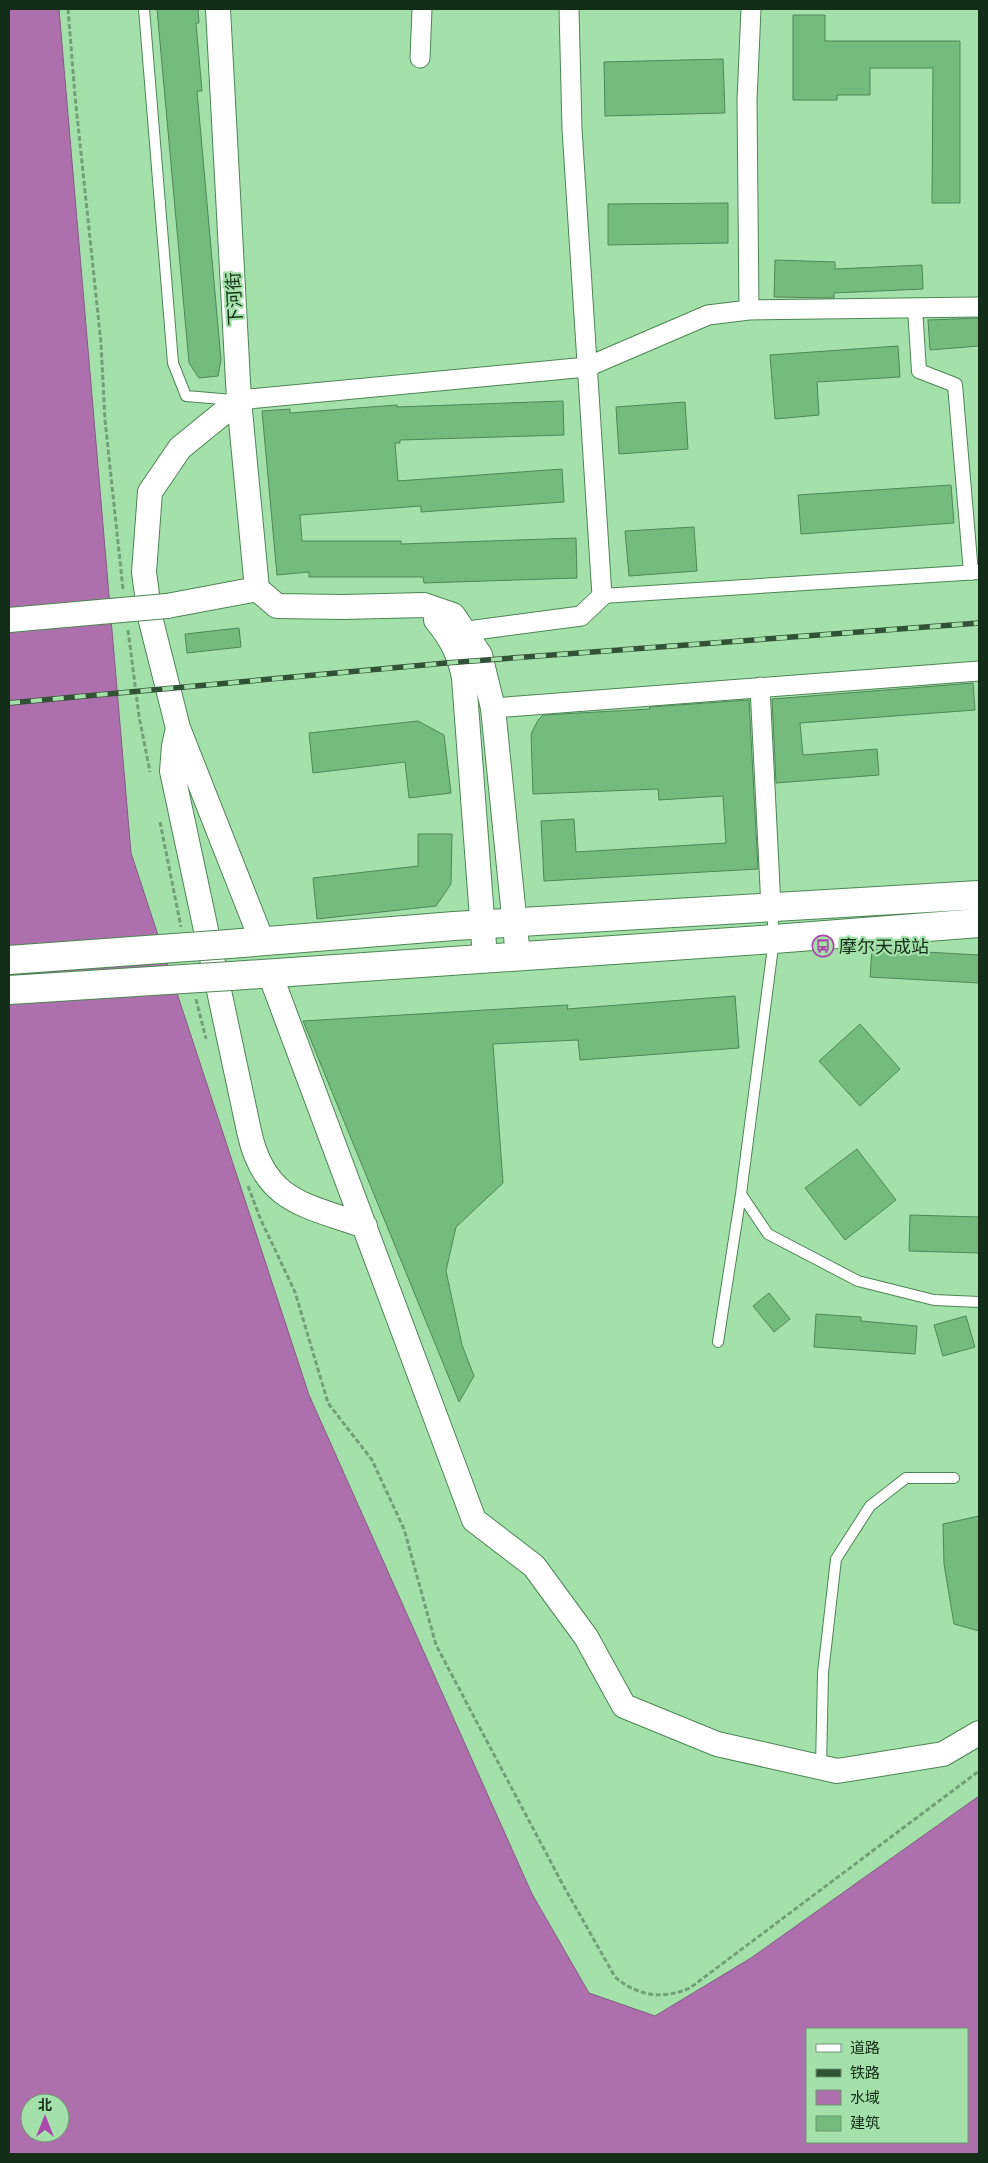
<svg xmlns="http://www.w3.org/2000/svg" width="988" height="2163" font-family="Lora,'Noto Sans SC',serif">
<rect width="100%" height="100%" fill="#a4e1aa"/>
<path fill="#ae70ad" stroke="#805c80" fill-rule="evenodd" d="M9,9H59L131,853L309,1395L532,1894L589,1993L655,2016L751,1958L979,1796V2154H9ZM807,2029H967V2142H807ZM30,2103H60V2133H30Z"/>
<path fill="#75bb7d" stroke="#4e8856" d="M157,9H198L199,23H196L202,91H197L221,360L218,376L199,378L189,363Z
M793,15H825V41H960V203H932L933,68H870V95H837V100H793Z
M723,59L725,113L605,116L604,62Z
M728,203V243L608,245V204Z
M775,260L835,262V269L922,265L923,289L834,293V298L774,297Z
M979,318V346L930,350L928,320Z
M898,346L900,377L817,382L819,415L775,419L770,355Z
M563,401L564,435L400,440V443H395L398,481L562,469L564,502L421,512V506L300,515L302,541H401V544L576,538L577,578L424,583L423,577H309V572L277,575L262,411L290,409V413L397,405V407Z
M685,402L688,449L619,454L616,407Z
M951,485L954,523L801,534L798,495Z
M694,527L697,571L629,576L625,531Z
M239,628L241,647L187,653L185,634Z
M973,683L975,710L800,723L803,755L877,749L879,775L776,783L772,699Z
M749,700L758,869L544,881L541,821L574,819L576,852L726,843L723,796L659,800L658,789L533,794L531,734L538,720L543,715L650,709L649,707Z
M418,721L444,735L451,793L409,798L405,762L313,773L309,733Z
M418,834H452L451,884L436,906L317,919L313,878L418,866Z
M872,949L979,955V983L870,977Z
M735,996L739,1048L580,1060L578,1040L493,1044L503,1183L456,1227L446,1271L462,1345L474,1376L459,1402L303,1021L568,1005L567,1009Z
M860,1024L900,1069L860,1106L819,1061Z
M857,1149L896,1200L845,1240L805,1188Z
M910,1215L979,1217V1253L909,1251Z
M769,1293L790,1319L774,1332L753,1306Z
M816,1314L861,1317V1321L917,1326L915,1354L814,1347Z
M966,1316L975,1347L943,1356L934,1325Z
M979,1516V1631L954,1624L944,1564L943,1524Z"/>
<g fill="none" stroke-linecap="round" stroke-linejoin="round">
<g stroke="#4c8653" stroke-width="12">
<path id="service" d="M144,9L173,363L186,396L233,400
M741,1194L768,1234L858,1281L934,1300L979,1302
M718,1342L741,1194L774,939L772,908
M821,1767L823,1673L836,1559L870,1506L906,1478H954"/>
</g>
<g stroke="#4c8653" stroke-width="16">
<path id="pedestrian" d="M915,308L919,371L955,385L971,573
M602,596L979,572"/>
</g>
<g stroke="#4c8653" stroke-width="21">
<path id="minor" d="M420,58L422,9
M749,310L747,100L751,9
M239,400L587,367L708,315L749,310L979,307
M453,633L581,616L602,596L572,129L569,9
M760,687L771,907
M493,708L979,671"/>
</g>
<g stroke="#4c8653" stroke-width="26">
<path id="tertiary" d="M218,9L239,400L257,589
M239,400L180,448L150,492L144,572L150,617L178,728L262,941
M167,606L257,589L277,606L343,607L424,605L453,615L480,655L493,708L518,956
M436,620C451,638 460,655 464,678L485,958
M178,728L174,746L172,771L249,1131C264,1202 305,1205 365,1226
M270,974L474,1520L534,1566L586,1637L624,1706L717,1744L837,1771L943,1754L979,1733"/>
</g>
<g stroke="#4c8653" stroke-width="30">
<path id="primary" d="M229,944L454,926L979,895
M231,976L774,939L979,923"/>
</g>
<path stroke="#70a076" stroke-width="3" stroke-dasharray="5 2.5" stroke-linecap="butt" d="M68,9L75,96L101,343L105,420L123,589
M128,630L139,716L150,772
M160,822L181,927
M196,999L206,1039
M248,1186L260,1218L295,1292L328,1403L372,1460L404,1529L436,1645L563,1885L615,1977C638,1996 662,2000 690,1988L979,1771"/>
<use href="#service" stroke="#fff" stroke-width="10"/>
<use href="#pedestrian" stroke="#fff" stroke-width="14"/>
<use href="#minor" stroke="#fff" stroke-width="19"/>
<use href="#tertiary" stroke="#fff" stroke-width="24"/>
<use href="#primary" stroke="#fff" stroke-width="28"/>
<g stroke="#325236" stroke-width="5.5">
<path id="rail" d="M9,703L446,663L979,623"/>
</g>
<use href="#rail" stroke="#a4e1aa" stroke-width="4" stroke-dasharray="11" stroke-linecap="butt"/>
<g stroke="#4c8653" stroke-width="26" stroke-linecap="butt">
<path id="tertiary-bridge" d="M9,620L167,606"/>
</g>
<g stroke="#4c8653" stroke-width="30" stroke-linecap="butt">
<path id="primary-bridge" d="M9,960L229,944
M9,990L231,976"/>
</g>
<use href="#tertiary-bridge" stroke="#fff" stroke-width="24"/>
<use href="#primary-bridge" stroke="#fff" stroke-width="28"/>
</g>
<defs>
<g id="bus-ring" transform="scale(1.125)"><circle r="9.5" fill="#a4e1aa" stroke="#ac48ad" stroke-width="1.5"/><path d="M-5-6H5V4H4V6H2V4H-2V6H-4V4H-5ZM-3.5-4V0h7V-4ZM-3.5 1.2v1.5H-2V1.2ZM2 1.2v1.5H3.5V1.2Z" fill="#ac48ad"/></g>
</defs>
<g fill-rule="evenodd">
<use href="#bus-ring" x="823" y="946"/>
</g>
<g text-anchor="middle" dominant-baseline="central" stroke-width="4.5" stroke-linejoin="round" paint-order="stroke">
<g font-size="18" fill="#142d18" stroke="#a4e1aa">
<text transform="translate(234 299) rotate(-93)">下河街</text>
</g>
<g font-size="18" fill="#142d18" stroke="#a4e1aa" text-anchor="start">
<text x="839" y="946">摩尔天成站</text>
</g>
</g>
<rect width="988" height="2163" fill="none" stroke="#142d18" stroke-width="20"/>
<rect x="806" y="2028" width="162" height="115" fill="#a4e1aa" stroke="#6a9970"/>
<rect x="816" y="2044" width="25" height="8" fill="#ffffff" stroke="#6a9970"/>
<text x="850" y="2053" font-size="15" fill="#142d18">道路</text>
<rect x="816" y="2069" width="25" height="8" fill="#325236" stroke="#6a9970"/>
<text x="850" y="2078" font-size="15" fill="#142d18">铁路</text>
<rect x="816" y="2090" width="25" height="15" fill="#ae70ad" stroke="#6a9970"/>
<text x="850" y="2103" font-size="15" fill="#142d18">水域</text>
<rect x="816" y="2116" width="25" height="15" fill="#75bb7d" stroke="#6a9970"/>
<text x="850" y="2128" font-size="15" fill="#142d18">建筑</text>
<g transform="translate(45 2118)"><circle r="24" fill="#a4e1aa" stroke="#6a9970"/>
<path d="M0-4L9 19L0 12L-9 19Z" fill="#ac48ad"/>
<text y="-8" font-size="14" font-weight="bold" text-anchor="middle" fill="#142d18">北</text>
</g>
</svg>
